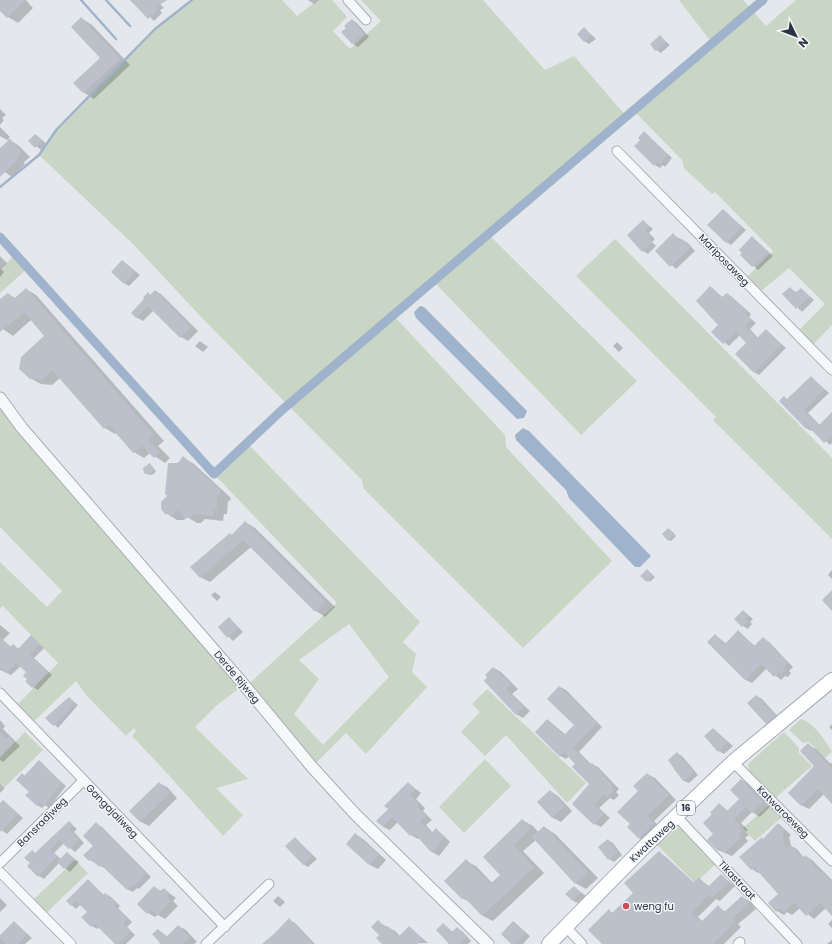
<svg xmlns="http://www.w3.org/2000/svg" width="832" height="944" font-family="Poppins,sans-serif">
<rect width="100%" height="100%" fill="#e4e7ec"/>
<path fill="#c9d6c5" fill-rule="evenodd" d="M192,0H282L297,16L318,0H332L347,17L333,31L350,49L381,21L361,0H483L545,70L574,56L627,117L489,235L637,381L581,435L434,282L394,316L505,435L506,447L612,561L523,648L364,489L362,480L204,320L134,245L39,155L57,129L155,29Z
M679,0H743L766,26L796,0H832V325L813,345L799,330L825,304L789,268L760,292L746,278L773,251L715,192L712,194L684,168L682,160L634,111L712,43Z
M615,239L832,458V539L713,420L716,417L576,276Z
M16,254L28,268L0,293V269Z
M0,404L241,687L216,706L195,727L248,779L216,788L243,815L223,836L166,772L132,736L136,731L134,728L126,736L87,696L76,681L31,724L15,707L58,663L3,606L0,608V562L47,607L62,591L0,527Z
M247,443L420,622L403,642L416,654L412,672L427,687L366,754L346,733L315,764L250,683L337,603L214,474ZM349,624L389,677L323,745L294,714L319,679L299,660Z
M487,689L586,783L567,803L506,735L485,756L461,732L480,712L472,704Z
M801,719C813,722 826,741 832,752L825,758L809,742L803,743L789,730Z
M25,732L43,750L5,787L0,782V758Z
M784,732L799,748V753L812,766L774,799L750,774L748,764Z
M485,759L511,786L464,833L439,807Z
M770,804L783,816L755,841L743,828Z
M680,826L717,863L695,883L657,845Z
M75,860L88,873L45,914L32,901Z"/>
<path fill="#9fb4cc" d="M420,306L424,307L527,411L524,418L517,419L416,318L414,312Z
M523,428L529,431L651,556L640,567H635L569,498L566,490L516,440L515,435Z"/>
<path fill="#0003" d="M0,0H26L33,8L18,23L8,17L0,9Z
M133,0H156L164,8L160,10L162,13L154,21Z
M308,0H319L314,4Z
M81,18L92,25L130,65L94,99L83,92L101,58Z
M352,20L357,23L369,37L358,47L353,44L343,32Z
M584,28L596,39L589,44L584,41Z
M660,37L670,45L661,53L656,50Z
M0,109L6,115L2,118L4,120L0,125Z
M0,127L10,137L8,139L18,145L30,157L24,162L25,164L12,177L0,169V149L9,141L0,136Z
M644,132L672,158L665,167L663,165L660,168L655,165Z
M36,135L47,144L41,150L30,141Z
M723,210L746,230L731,245L726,242Z
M643,221L653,229L649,233L655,239L652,242L656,246L648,254L643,251Z
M673,235L688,243L695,251L676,269L656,251Z
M752,237L773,256L758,270L742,255Z
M0,256L7,263L1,269L4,272L0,277Z
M123,261L140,275L129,286L124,283Z
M711,287L723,298L727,294L732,297L751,314L749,317L756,323L750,329L758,338L766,330L786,348L759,375L754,372L748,343L740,335L729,346L712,332L719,325Z
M790,288L797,293L801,289L814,300L802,312L784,294Z
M26,289L36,295L164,441L158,446L170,458L165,463L150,453L144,458L134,452L117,433L115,434L105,428L60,378L52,385L41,384L30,378L46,336L32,319L13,336L0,327V301L8,294L15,298Z
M156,291L162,295L198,331L188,341L181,337L154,310L143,321L136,317L149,294L151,295Z
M200,341L208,347L203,352L195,346Z
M617,342L623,348L619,352L613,346Z
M811,377L829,393L808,413L820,425L832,414V443L830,445L813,429L811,431L806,428L788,400Z
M184,458L194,464L231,498L230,501H228L227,514H224L223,521L205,519L201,523H197L187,517L184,520H177L166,513L169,496L178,463Z
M150,464L156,471L154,474L150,475L147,474Z
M245,522L255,528L335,607L325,617L316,611L251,547L210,582L200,577L230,534L232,535Z
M669,529L676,536L671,541L669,540Z
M832,570V579L828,575Z
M649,572L655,577L650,582L642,576Z
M215,592L221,597L217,601L211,595Z
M743,611L753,619L750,622L752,624L748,629L743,626Z
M229,618L243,632L233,641L219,627Z
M0,625L10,633L3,640L11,647L13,645L19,649L31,637L44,648L34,658L52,675L38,690L33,687L28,679V672L21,666L11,675L0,670Z
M738,632L755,646L763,638L769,642L793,667L789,671L791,673L788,677L785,676L781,680L767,668L752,683L746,680L708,642L715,635L727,644Z
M494,668L501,672L518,689L512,694L530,711L523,718L516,714Z
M560,687L566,690L602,727L579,752L591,764L598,767L619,789L616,792L619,795L614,800L610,798L599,808L610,818L601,827L595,824L591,784L569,756L566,759L560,756L536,732L548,720L566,735L576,725Z
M757,696L762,699L780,719L772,726L767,723Z
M69,698L78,705L58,728L47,718Z
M0,720L5,726L3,729L20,746L3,762L0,760Z
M832,724V730L829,727Z
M718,733L733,746L724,754L719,751Z
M809,745L816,749L831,764L832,762V802L824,794L809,809L801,805L816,766Z
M677,753L682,756L698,775L689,783L684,781L674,769Z
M39,762L66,786L49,808L45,805L42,808L37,805L22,774L25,776Z
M647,774L655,778L676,800L654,821L661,828L647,842L639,838L631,824L639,791Z
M741,780L748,784L770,807L760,817L752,812L741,823L748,830L746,832L749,835L745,838L748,841L732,856L718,850L713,814L719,804L728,811L740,799Z
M0,783L5,788L0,793Z
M159,783L167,787L177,798L149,826L141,822L131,811Z
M408,783L421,793L416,799L425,808L423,811L432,820L426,825L433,833L436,830L442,834L450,842L439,856L432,852L419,838L418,839L411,835L398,822L390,830L383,827L389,809Z
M550,791L558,796L572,811L561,822L553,818L538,802Z
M4,801L23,818L7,834L0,829V805Z
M522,820L533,826L539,833L544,827L555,834L598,878L586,889L575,883L536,840L523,851L544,873L493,921L483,916L471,903L462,898L466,861L476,866L492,883L501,875Z
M69,822L77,829L74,832L84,843L75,852L64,843L54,853L61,859L67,853L79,862L70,872L59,863L44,879L39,876L36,854Z
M96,824L102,827L151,877L139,889L137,888L133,892L127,889L106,869L90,860L94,846Z
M779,824L791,835L789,837L791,846L797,849L804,858L806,856L812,860L832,880V914L826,908L814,919L800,908L792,915L787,912L784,915L777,911L780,894L760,872L758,873L752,869L764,840Z
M355,834L363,839L386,860L378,869L370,865L347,844Z
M295,838L317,859L308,867L303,864Z
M608,840L613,843L622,855L614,862L609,859Z
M659,853L666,857L694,883L699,879L709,886L721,875L735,886L720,901L716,899L698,917L703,922L718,907L726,912L742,897L750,902L756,909L738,924L741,927L724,944H603L609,911L613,913L634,893Z
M88,881L104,895L106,894L111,897L120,906L118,908L132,922L127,927L135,935L126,944H116L99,927L97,929L92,926L83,917L88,912L81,904L76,909L67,901Z
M154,887L161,891L164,889L176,898L173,901L178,906L165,919L158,915L155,917L148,913Z
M574,887L586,896L578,903L573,901Z
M278,896L285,902L280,907L273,901Z
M0,898L7,905L0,912Z
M289,920L295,923L315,944H270Z
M832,920V928L828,924Z
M14,922L32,938L25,944H0V937Z
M378,922L395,931L400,936L409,927L428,943L383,944Z
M514,922L530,936L523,944H512Z
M443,924L453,932L457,929L462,931L471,941L468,944H450Z
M178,926L186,930L197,942L194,944H163L158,930L168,937Z
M832,940V944H827Z"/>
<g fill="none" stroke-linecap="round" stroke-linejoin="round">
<path stroke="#9fb4cc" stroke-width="2.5" d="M81,0L116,39
M106,0L130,26
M0,187L39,155L57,129L155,29L192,0"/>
<path stroke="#9fb4cc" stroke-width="9" d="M0,237L214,474L282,410L763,0"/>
</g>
<path fill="#bbc0ca" d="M0,0H25L7,18L0,11Z
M130,0H167L156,7L158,9L148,19Z
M81,17L120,59L83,93L73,83L100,58L71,27Z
M352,19L364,34L352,44L341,32L346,28L344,26Z
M584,27L591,35L584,42L577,34Z
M660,35L666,42L655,51L650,44Z
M644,131L667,154L660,165L658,162L654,166L634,146L640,140L638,138Z
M35,134L42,140L35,148L28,141Z
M10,139L22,152L16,158L18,159L0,177V148Z
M723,209L742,227L726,243L707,225Z
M643,220L649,226L645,230L650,236L648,238L652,242L642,252L627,235Z
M673,233L680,241L682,239L691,247L670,267L655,251Z
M752,236L769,253L752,267L740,255L742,253L739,250Z
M122,260L135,272L124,284L111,272Z
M710,286L722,297L727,293L747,311L745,313L751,320L745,326L757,338L766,329L781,344L754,373L735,354L746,343L736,332L723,344L711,332L718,325L696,301Z
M790,287L795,293L801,288L810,297L796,309L782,294Z
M26,288L154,435L149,440L160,452L154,458L142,446L133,453L109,425L104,429L52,370L42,380L30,379L19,369L21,357L44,336L24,312L0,332V299L8,293L14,299Z
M155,290L191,327L180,338L148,306L136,318L131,313L144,299L143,298L148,292L150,295Z
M811,376L824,390L804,410L819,425L832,412V436L824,443L808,426L806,429L779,401L784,396L787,399Z
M183,456L221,491L220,496L217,495V509H213V516L194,514L190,518H185L178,510L173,515L165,514L161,509V502L167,496L165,494L168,463H178Z
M150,463L154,470L151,473L146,474L144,473L143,468Z
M245,521L325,601L315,612L243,540L200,578L190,567L230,533L232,535Z
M668,528L675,534L668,541L662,534Z
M647,569L653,575L647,582L640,576Z
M832,590V611L822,600Z
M743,610L749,616L745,619L748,621L742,627L734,619Z
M229,617L239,628L227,638L218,627Z
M738,630L754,646L763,637L788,663L784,667L786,669L781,674L779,672L774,677L761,664L745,680L707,642L715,634L725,644Z
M31,635L40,644L30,655L48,672L32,688L25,681L27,679L23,676L26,672L16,663L6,673L0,668V637L10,647L13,644L18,649Z
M493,667L511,684L506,690L524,707L516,715L484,681L487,677L485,675Z
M559,686L597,723L573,748L590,764L592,763L613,785L611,788L614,791L607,798L604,794L594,805L604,814L594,825L572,804L589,784L572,767L575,764L564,752L559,756L535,732L547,719L564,735L574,725L547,699Z
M756,695L776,716L766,724L747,703Z
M69,697L74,702L68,709L69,710L53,726L45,718Z
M713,728L728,742L718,752L704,736Z
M0,732L6,739L9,736L14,742L0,756Z
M808,743L832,769V804L818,789L801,806L788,793L814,766L800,751Z
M677,752L694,772L683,781L668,760Z
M39,760L62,783L43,806L40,803L37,806L25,795L29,792L16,780L22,773L24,776Z
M647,773L669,795L647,816L654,823L639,839L627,827L630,824L617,812L638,791L633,786Z
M741,779L763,802L752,813L746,807L734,819L741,826L739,827L742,831L739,834L741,837L724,853L720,848L718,851L707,840L713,834L703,823L712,814L710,813L719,803L727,811L739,799L730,790Z
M159,782L170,793L140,822L129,811Z
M408,782L415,789L410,795L419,804L417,806L426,816L420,821L431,833L436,828L444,837L438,843L440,845L431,852L414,833L410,836L392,817L383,827L376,821L388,809L384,806Z
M550,790L565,806L552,818L537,802Z
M3,800L18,814L0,832V803Z
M522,819L531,828L514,845L534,867L482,916L464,897L462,899L444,881L466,859L490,884L500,875L483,857Z
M69,821L73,825L69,829L79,840L69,849L59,840L50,850L57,856L38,877L27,866L30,863L24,858L32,850L35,853Z
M96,822L146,874L133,887L131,885L127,890L101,865L99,867L91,859L89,861L83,855L93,846L83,836Z
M778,823L785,830L782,833L786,848L790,844L802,858L805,855L821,873L822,872L832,882V916L820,903L806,916L794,903L784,912L780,908L776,912L768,903L778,894L754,867L751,870L739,857L762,837L763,839Z
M544,826L588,872L575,884L532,837Z
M355,833L379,855L369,865L346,844Z
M295,837L312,856L303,865L285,846Z
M608,839L618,852L608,860L598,847Z
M659,851L693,883L699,877L708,887L721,874L729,882L712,898L709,895L691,913L701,922L718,905L724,912L742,896L749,904L732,919L735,922L713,944H602L588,930L609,909L612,913L633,893L624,883Z
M67,852L74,859L64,869L57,862Z
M88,879L103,895L105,893L116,903L114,905L128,919L123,924L131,931L118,944H115L95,924L91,927L81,917L87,912L76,901L71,906L66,901Z
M154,886L160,891L164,888L169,893L166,896L171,901L157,915L151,909L147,914L137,904Z
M574,886L581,893L573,901L565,894Z
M289,918L313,944H262L275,933Z
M378,920L386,928L388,926L398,937L409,926L423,939L418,944H382L376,938L379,935L371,927Z
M14,921L27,934L18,944H6L0,938V935Z
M513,921L526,933L515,944H511L501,934Z
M443,923L452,932L457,927L467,937L460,944H449L436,930Z
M178,925L190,937L183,944H159L160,943L152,934L158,929L166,937Z"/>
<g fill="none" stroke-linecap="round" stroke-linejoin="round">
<g stroke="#a9aeb7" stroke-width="11">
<path id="minor" d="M348,0L366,20
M617,151L832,370
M0,693L225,927
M733,762L832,861
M677,817L797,944
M0,863L83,781
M0,872L71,944
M566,927L582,944
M206,944L269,884
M738,944L740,942"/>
</g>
<g stroke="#a9aeb7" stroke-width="13">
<path id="tertiary" d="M0,398L22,428L240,680L312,767L356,815L488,944"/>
</g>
<g stroke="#a3abb8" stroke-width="16">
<path id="primary" d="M549,944L643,848L733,762L832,680"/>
</g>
<use href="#minor" stroke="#f7f8fa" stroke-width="9"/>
<use href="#tertiary" stroke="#f7f8fa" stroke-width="11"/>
<use href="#primary" stroke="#fff" stroke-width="14"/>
</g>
<circle fill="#d1495b" stroke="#f4f6f9" stroke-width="1.5" cx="626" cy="906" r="4"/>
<g text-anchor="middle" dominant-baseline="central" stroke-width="3" stroke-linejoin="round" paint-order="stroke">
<rect fill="#f4f6f9" stroke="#676e7b" stroke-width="1" x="677" y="801" width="18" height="14" rx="3"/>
<g font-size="9" font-weight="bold" fill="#2b3445">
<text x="686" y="808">16</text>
</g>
<g font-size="10" fill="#2b3445" stroke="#f4f6f9">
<text transform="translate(724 260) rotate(46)">Mariposaweg</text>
<text transform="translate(237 677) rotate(50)">Derde Rijweg</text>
<text transform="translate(112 811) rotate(46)">Gangajaliweg</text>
<text transform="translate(783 812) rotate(45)">Katwaroeweg</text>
<text transform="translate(42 822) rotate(-45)">Bansradjweg</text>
<text transform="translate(652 841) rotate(-43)">Kwattaweg</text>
<text transform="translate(737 880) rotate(47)">Tikastraat</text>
</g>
<g font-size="10" fill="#2b3445" stroke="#f4f6f9" text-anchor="start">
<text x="634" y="906">weng fu</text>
</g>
</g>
<g transform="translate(796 36) rotate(133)" stroke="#f4f6f9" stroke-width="3" paint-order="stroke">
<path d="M0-3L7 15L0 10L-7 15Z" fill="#2b3445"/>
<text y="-6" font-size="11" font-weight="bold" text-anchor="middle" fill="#2b3445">N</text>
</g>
</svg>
